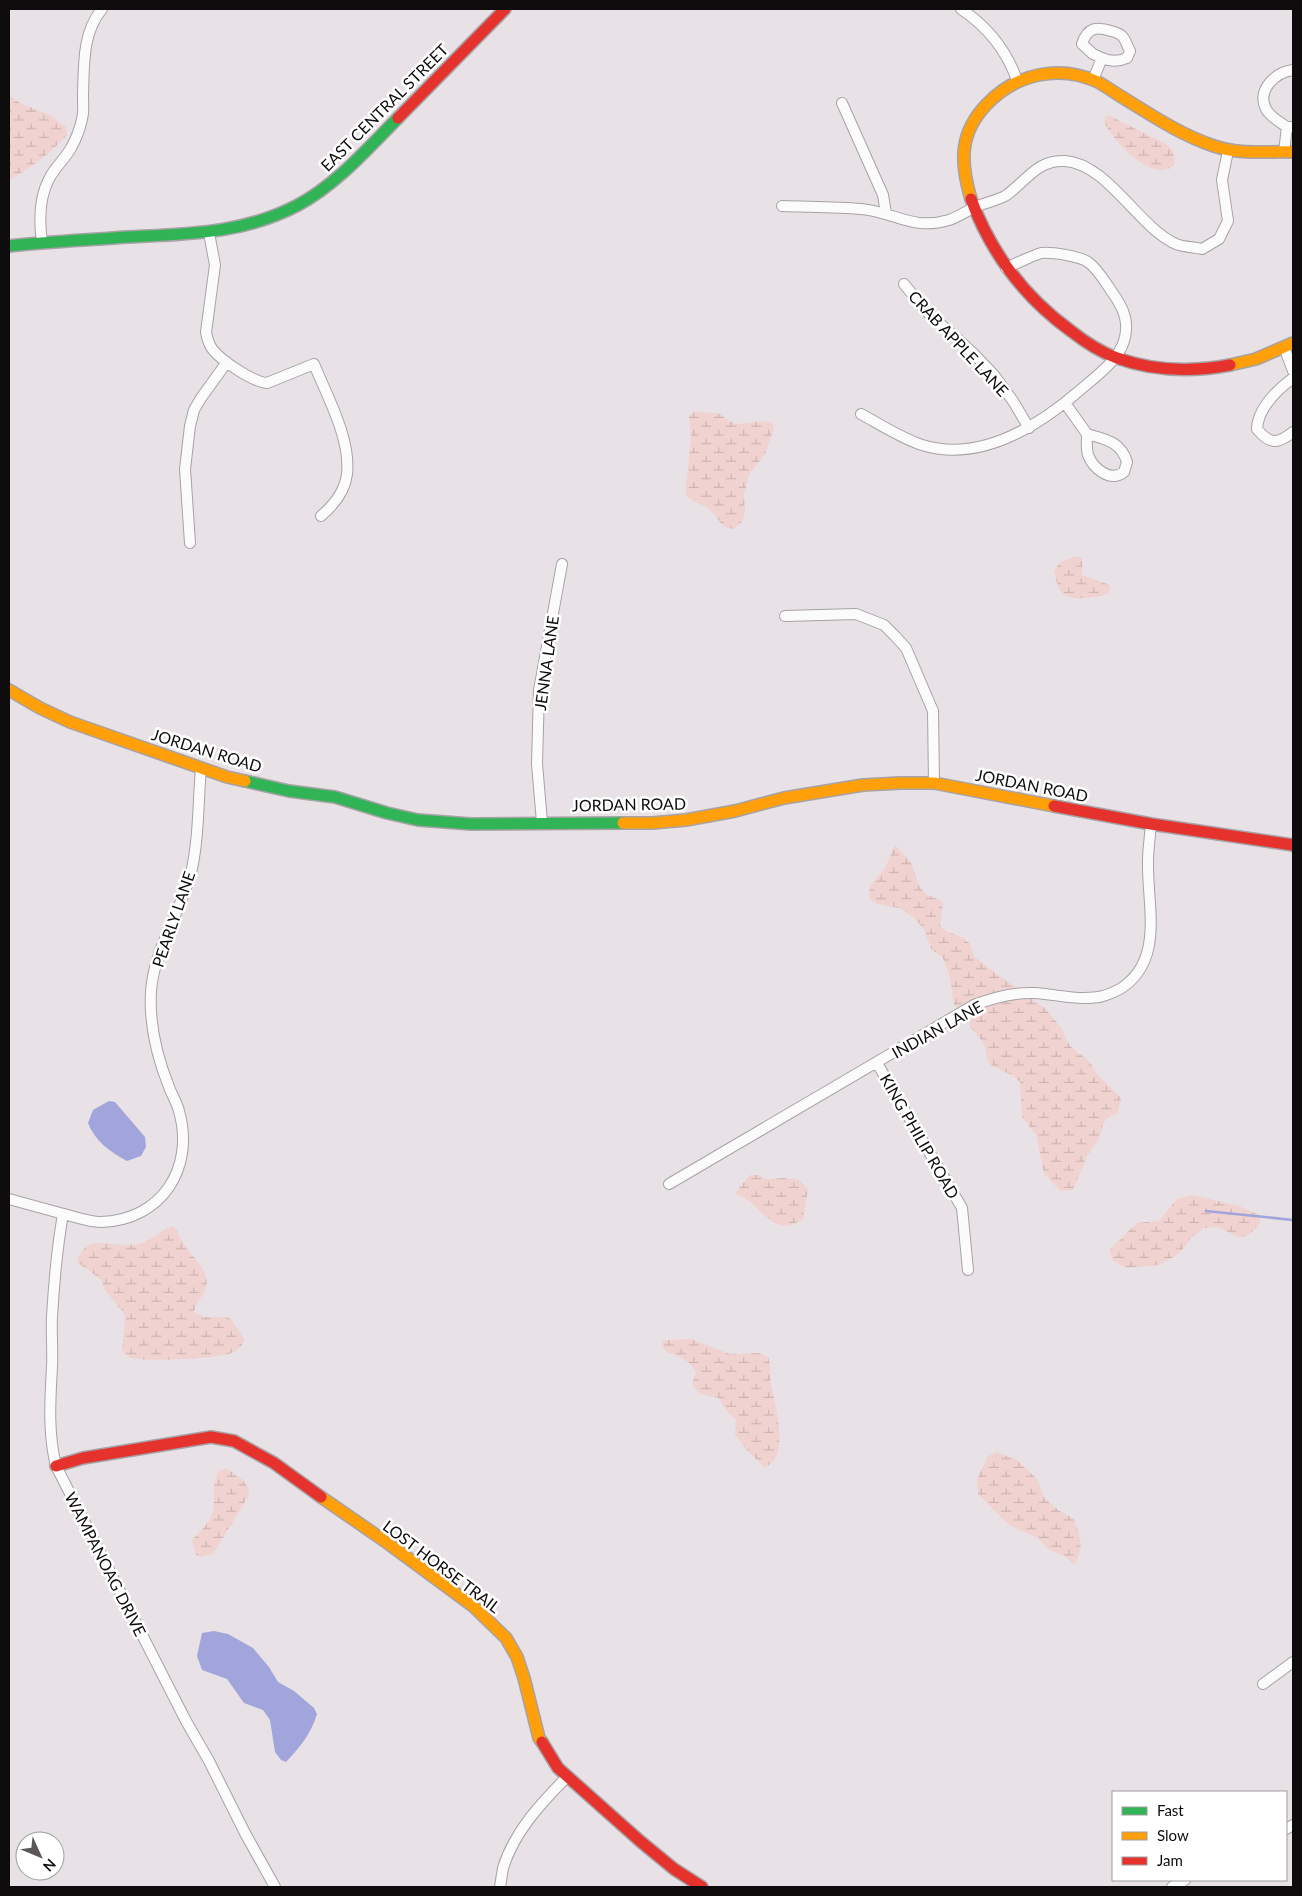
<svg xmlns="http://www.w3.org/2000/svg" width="1302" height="1896" font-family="Lato,sans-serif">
<defs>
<pattern id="wetland-marsh" width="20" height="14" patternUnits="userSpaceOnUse" patternTransform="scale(1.25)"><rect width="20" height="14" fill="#f0d3d0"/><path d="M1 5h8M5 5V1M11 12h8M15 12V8" fill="none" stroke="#cdb4b1"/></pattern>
</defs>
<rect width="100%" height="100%" fill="#e8e2e6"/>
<path fill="url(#wetland-marsh)" d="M9,95L20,103L50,115L66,127L67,135C50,154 31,168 9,180Z
M1108,115L1166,144L1173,150L1175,164C1154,186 1113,141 1104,122L1105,118Z
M695,411L721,414L729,421L737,424L769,421L773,424L774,428L765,454L749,475L744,494L745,512L742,522L734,529C718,527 722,521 712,512C706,506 695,502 687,497L686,487L691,436L689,416Z
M1077,556L1082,558V575L1110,585L1109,593C1101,597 1094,597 1085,598C1063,600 1058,592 1054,571L1060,562Z
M895,845L911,862L919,886L926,894L943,902L940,925L944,930L964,938L970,944L974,956L986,966L1046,1009L1062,1029L1070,1046L1090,1062L1096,1073L1121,1098L1118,1113L1106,1119L1103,1125L1099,1139L1088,1154L1073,1190L1060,1191L1044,1173L1036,1135L1022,1117L1020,1082L1012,1075L994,1067L988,1062L984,1043L970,1027L968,1015L954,1005L950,978L943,958L931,949L924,929L912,916L899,908L877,904L869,898L870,887L885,868Z
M750,1175H758L767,1179L785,1178L799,1180L808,1189L803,1219C776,1238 765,1212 746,1199C742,1196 738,1196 735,1193Z
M1193,1195L1239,1206L1257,1214L1261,1222L1250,1234L1240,1238L1218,1227L1204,1228L1191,1238L1180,1253L1160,1265L1126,1268L1112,1260L1110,1249L1137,1223L1159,1221L1177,1199Z
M174,1226C178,1234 183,1243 188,1250C196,1260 210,1273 206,1287C204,1297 196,1300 194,1312L204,1317H227L232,1320L244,1339C243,1344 241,1348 236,1351C224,1359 146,1362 131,1358C127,1356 125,1354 122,1351L125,1318L123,1312L104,1289L102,1281L95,1275L78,1263C78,1253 85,1246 94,1243C108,1243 130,1247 142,1243C154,1239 164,1227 174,1226Z
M691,1339L730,1354L759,1353L768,1357C771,1366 770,1375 771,1384C775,1403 791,1460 764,1467L746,1449L735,1434L736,1420L725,1409L719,1398L700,1394L692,1384L696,1373C689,1359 680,1357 666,1352L662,1345L663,1341L667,1340Z
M997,1452L1017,1460L1037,1479L1044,1497L1058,1510L1074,1519C1080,1536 1085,1548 1074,1565L1065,1556L1049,1550L1038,1538L1009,1525L978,1494L977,1479L988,1456Z
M226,1468L242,1479L249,1489L248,1497L213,1554L202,1557L196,1555L192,1540C199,1533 208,1524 212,1515C217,1502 210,1488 218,1472Z"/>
<path fill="#a1a5db" d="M109,1101L115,1102L145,1137L146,1147L141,1156L127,1161C110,1152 95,1141 88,1123L93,1110Z
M214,1631L228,1634L253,1648L269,1667L278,1682L294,1691L314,1708L317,1714C311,1734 300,1747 286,1762L281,1760L275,1752L270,1720L263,1710L244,1703L227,1679L202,1670L197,1656L202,1633Z"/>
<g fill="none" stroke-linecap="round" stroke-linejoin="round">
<path stroke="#a1a5db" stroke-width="2.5" d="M1206,1211L1293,1220"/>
<g stroke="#a6a2a5" stroke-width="12">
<path id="street" d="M961,9C988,27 1006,49 1017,80
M1293,70C1276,72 1256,90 1266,109C1270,117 1280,122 1287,127H1293
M1093,80L1102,58L1093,54L1082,44C1087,28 1096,26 1111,31C1115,32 1119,33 1122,36C1126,40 1127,46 1130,51L1127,58C1118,62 1111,62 1102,58
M842,103L883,195L886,214
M1284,152L1287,127
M782,206C808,207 835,207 861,209C895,212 912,231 949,220C958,217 965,212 973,208C983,203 996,201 1005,196C1026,182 1037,159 1065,161C1108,164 1138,227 1176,244C1183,247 1194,247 1202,249L1219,239L1228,221L1222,180L1228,151
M209,233L215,265L206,332C207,338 209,345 213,350C222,361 253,382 267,383L314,364C327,396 351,439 347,474C345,491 334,505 321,516
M42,242C39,221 39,198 49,179C55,167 65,159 71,148C76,139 80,129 82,119C84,112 83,104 83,96C84,66 82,33 102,9
M904,284L926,311L973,353L994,375L1013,401L1029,428
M1284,347L1293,371
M1293,378C1277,390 1258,408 1257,429C1270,445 1278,444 1293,432
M1065,403L1087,434C1104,439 1121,441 1127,462L1124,472C1110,483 1093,468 1088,455C1086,448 1087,441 1087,434
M861,414C881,425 901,438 922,445C980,463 1037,427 1079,391C1095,377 1118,361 1124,341C1130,322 1123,307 1112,292C1105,282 1098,269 1088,262C1079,256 1052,252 1041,253C1037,254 1010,266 1006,268
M190,543L185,469L190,426L194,410L201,398L227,362
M785,616L856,614L884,625L895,636L906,648L933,711L934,783
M542,822L537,764L539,690L562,564
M877,1063L962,1208L968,1270
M669,1184L974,1005C993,998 1014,992 1034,993C1051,994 1067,998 1084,998C1099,998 1106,996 1120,989C1165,961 1147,905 1148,862C1148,849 1150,837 1151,824
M9,1199C27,1204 45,1209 64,1214C75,1217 89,1222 101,1222C162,1220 195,1168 179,1111C177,1103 172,1095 169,1087C157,1057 149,1024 151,991C154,949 180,913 191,873C199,839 198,802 201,768
M63,1214C57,1248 54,1282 52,1317C51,1334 53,1350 52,1367C50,1402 48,1433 56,1466L186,1721L209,1761L245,1833L275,1887
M1263,1684L1293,1662
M1286,1829L1293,1825
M500,1887C501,1881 502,1874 503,1868C514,1832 541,1803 567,1777
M1172,1887L1185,1880"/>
</g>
<g stroke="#a6a2a5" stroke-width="14">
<path id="fast" d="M9,246C48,242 88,240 127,237C187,234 243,234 298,205C337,184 367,149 398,118
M245,781L289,791L335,797L387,813L418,820L471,824L623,823"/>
</g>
<g stroke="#a6a2a5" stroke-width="14">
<path id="slow" d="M971,199C960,162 959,133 987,104C1016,74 1059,64 1098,82C1105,86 1111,90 1117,94C1148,113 1180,135 1214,146C1240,155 1266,151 1293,152
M1230,365L1256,359L1293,343
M9,690L40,708L70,722L227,777L245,781
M623,823H652L686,820L735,811L784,798L863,785L900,783H934L1054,806
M321,1497L389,1544L473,1606L506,1638L517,1657L524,1678L539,1738L542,1742"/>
</g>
<g stroke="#a6a2a5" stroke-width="14">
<path id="jam" d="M398,118L505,9
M971,199C991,253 1024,297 1071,331C1085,342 1100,352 1117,358C1153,371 1193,372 1230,365
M1054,806L1151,824L1293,845
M56,1466L83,1458L211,1437L234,1441L274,1463L321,1497
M542,1742L558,1768L640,1841L674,1869L702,1887"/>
</g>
<use href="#street" stroke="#fcfbfb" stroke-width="10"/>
<use href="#fast" stroke="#30b455" stroke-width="11"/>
<use href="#slow" stroke="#ff9f0a" stroke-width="11"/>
<use href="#jam" stroke="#e5322d" stroke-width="11"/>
</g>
<g text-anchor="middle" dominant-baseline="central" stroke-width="5" stroke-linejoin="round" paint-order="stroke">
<g font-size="16" fill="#0e0b0d" stroke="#fff">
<text transform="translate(384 107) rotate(-45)">EAST CENTRAL STREET</text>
<text transform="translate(959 343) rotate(47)">CRAB APPLE LANE</text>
<text transform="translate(546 663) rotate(-82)">JENNA LANE</text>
<text transform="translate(207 750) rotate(17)">JORDAN ROAD</text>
<text transform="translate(1032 785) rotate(11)">JORDAN ROAD</text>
<text transform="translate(629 804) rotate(-1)">JORDAN ROAD</text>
<text transform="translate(173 919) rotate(-71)">PEARLY LANE</text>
<text transform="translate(937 1029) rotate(-29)">INDIAN LANE</text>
<text transform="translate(920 1136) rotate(60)">KING PHILIP ROAD</text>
<text transform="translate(106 1564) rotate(63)">WAMPANOAG DRIVE</text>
<text transform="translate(442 1566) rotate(37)">LOST HORSE TRAIL</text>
</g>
</g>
<rect width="1302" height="1896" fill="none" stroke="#0e0b0d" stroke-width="20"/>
<rect x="1112" y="1791" width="175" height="90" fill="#ffffff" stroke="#9f9d9e"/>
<rect x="1122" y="1807" width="25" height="8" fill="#30b455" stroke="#9f9d9e"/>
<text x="1157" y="1816" font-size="15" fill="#0e0b0d">Fast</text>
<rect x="1122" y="1832" width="25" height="8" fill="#ff9f0a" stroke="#9f9d9e"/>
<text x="1157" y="1841" font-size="15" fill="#0e0b0d">Slow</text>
<rect x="1122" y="1857" width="25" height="8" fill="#e5322d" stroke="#9f9d9e"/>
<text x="1157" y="1866" font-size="15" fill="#0e0b0d">Jam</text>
<g transform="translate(40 1856) rotate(134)"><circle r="24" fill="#ffffff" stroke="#9f9d9e"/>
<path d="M0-4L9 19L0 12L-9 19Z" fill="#5a5659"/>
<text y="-8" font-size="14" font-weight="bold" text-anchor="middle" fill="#0e0b0d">N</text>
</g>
</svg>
